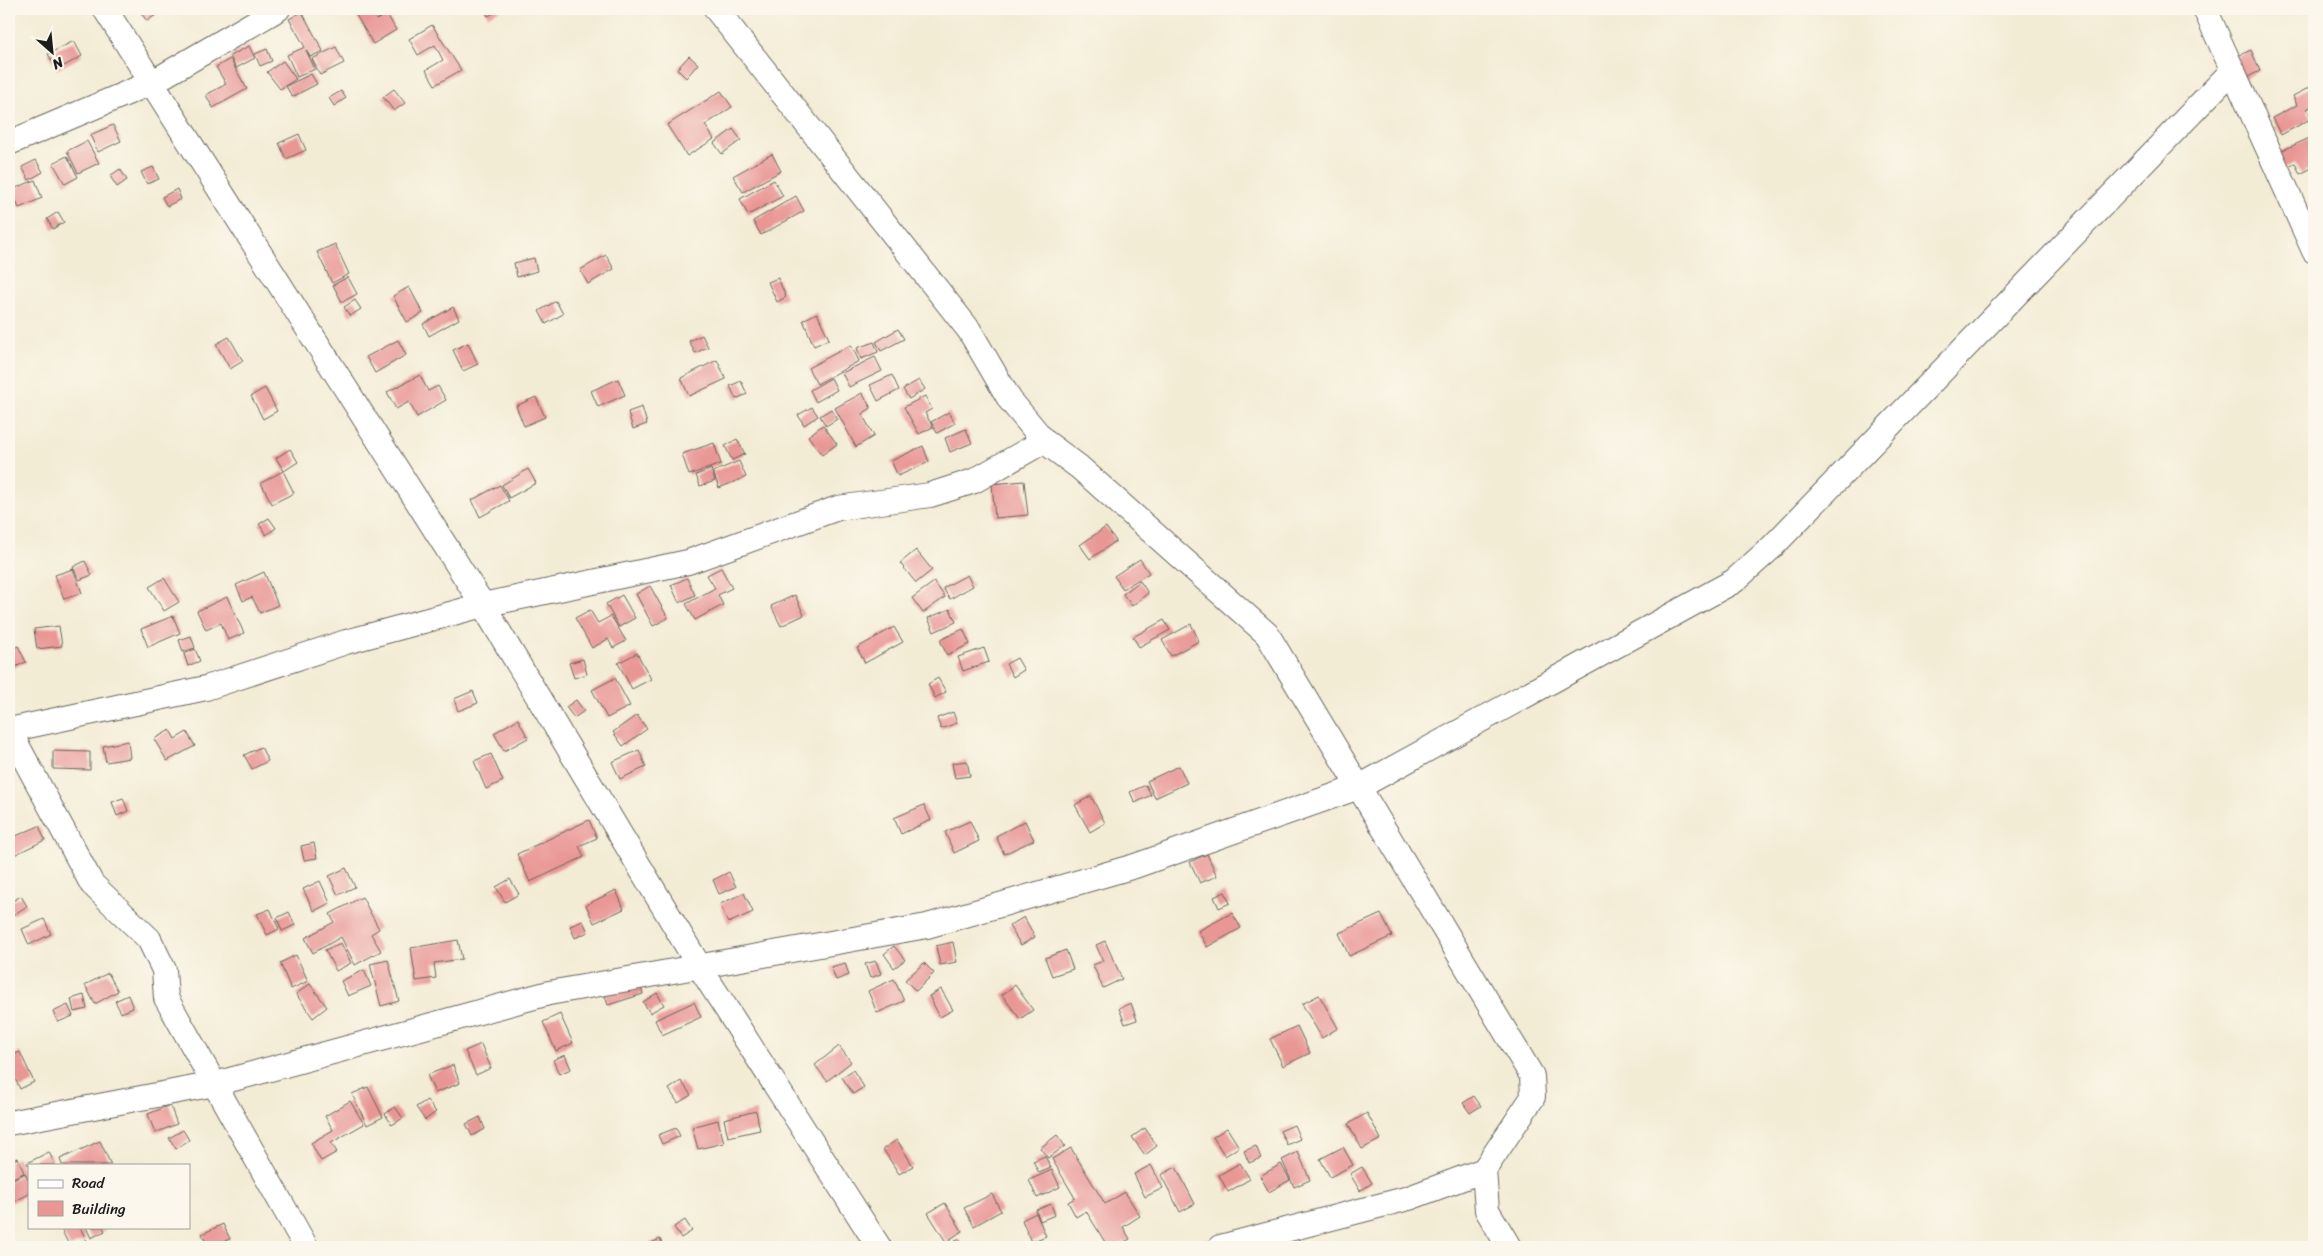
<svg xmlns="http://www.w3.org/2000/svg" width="2323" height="1256" font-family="Sriracha,sans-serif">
<rect width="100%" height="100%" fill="#fbf7ec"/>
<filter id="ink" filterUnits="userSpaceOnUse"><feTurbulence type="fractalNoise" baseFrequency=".02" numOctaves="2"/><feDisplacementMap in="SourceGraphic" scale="10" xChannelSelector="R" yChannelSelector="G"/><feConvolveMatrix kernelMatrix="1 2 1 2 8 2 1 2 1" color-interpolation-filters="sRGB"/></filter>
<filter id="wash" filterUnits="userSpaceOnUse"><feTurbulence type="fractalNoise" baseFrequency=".0096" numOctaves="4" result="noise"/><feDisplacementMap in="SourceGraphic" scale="20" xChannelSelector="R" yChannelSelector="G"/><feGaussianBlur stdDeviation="1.12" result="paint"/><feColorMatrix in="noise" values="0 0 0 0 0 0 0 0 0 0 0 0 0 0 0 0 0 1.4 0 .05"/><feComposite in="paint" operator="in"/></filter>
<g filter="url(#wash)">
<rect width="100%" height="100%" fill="#f3ecd5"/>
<g id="blocks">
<path fill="#e99795" d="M138,9H158L160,12L147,21Z
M366,9H370L376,20L387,14L396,30L373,44L356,15Z
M484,9H502L488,16Z
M302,12L323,51L310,57L306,50L315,69L297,77L287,55L305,47L289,19Z
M432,25L461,70L435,85L426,70L443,60L435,45L418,55L409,39Z
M74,41L82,56L57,70L48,54Z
M249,46L255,58L236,68L230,56Z
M336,47L344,63L320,75L312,59Z
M267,49L272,61L260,66L255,54Z
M2251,50L2260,71L2241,80L2231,59Z
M689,56L698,64L686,78L677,69Z
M230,59L247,89L213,108L206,95L226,84L216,67Z
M283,61L296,79L280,89L267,72Z
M311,74L317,84L292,97L286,86Z
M2314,85V105L2307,109L2312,118L2281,135L2272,118L2297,105L2293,96Z
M394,89L405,103L394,111L383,97Z
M341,91L346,98L334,106L329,98Z
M721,91L732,107L705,125L714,139L687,156L667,125Z
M113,125L121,141L98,152L90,135Z
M733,129L741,140L722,154L714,143Z
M299,134L306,150L286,159L279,143Z
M2314,136V167L2300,174L2295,163L2280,170L2272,155Z
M87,141L99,163L78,173L67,151Z
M772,154L781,171L743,192L733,176Z
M67,156L78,177L65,184L53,163Z
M36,160L43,172L29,180L22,167Z
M153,167L159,179L147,184L141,172Z
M120,169L127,180L117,187L110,176Z
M35,180L42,198L19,208L11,190Z
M774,180L783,196L748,215L740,199Z
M177,189L181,199L167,206L162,197Z
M796,196L804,211L761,235L753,221Z
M58,212L64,222L53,229L47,219Z
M335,244L349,274L332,283L317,252Z
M606,255L614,269L588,284L580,270Z
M534,258L537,271L517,277L514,263Z
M348,277L357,294L342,302L333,285Z
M778,278L786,297L777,302L768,282Z
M409,287L423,313L407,322L393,296Z
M355,300L361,309L350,316L344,307Z
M556,301L563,314L546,324L539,311Z
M453,307L459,319L429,336L423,324Z
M817,313L829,339L814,346L803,320Z
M898,329L904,339L881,351L876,342Z
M702,335L708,347L695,353L689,341Z
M229,337L243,361L230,369L216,344Z
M398,340L406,355L375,373L366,357Z
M874,342L878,352L861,359L857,348Z
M468,343L478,364L463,371L453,350Z
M851,345L859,361L817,384L808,368Z
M875,357L882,371L849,387L842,373Z
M717,360L726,379L689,396L681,378Z
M420,375L428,391L438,386L446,400L417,417L409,402L396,409L387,392Z
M892,375L899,390L878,401L870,385Z
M831,378L837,390L816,402L810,390Z
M618,379L625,395L598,407L591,391Z
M919,380L925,389L909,399L903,389Z
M741,381L747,394L736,399L730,386Z
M265,388L277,411L263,419L251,396Z
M862,393L871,408L862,414L874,436L856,447L835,408Z
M925,396L932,409L925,413L933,427L919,434L904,407Z
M536,397L545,417L524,426L516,406Z
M642,407L647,424L633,429L628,412Z
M812,407L818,416L804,425L798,415Z
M831,409L837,419L826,426L820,416Z
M949,412L955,423L937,433L931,422Z
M823,425L837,444L822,455L808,436Z
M966,429L972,443L950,452L945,438Z
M737,439L745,454L732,460L725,446Z
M714,443L721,464L689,475L682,454Z
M923,446L929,462L898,476L891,461Z
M290,449L298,462L284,471L276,458Z
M739,461L746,477L719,488L713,472Z
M528,469L536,483L509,498L502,485Z
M711,469L715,481L700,486L696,475Z
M283,471L294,493L272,504L261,483Z
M1024,481L1028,515L995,518L992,484Z
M500,485L509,501L480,517L472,500Z
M269,518L276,528L266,535L259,524Z
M1106,527L1116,541L1090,559L1080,545Z
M916,550L932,570L916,583L900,563Z
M1140,559L1149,573L1123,589L1114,576Z
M85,561L92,575L79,580L73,567Z
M721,568L732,588L718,595L723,605L695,620L686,604L715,588L707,575Z
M73,569L82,593L64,599L55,575Z
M264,572L278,605L260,613L252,597L243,601L236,585Z
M967,575L973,586L950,599L943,588Z
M164,578L179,602L164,611L149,587Z
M687,578L695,595L679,603L671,585Z
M1140,581L1148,593L1132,606L1123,594Z
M934,582L945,597L923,613L912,598Z
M650,586L668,618L653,626L636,594Z
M622,595L635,618L619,627L606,604Z
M795,595L804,615L781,626L771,606Z
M227,597L244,633L228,640L221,623L206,630L197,611Z
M950,609L956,622L934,632L928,618Z
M590,610L598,623L611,616L626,641L613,648L608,639L592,648L575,618Z
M173,616L180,633L148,647L141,629Z
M1164,620L1170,630L1139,647L1133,637Z
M1191,624L1199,641L1171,656L1162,640Z
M59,626L62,646L37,649L34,629Z
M894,627L903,642L865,663L857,648Z
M963,629L970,644L947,655L940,640Z
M191,636L195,648L183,652L179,640Z
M18,646L26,662L9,670V651Z
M984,648L989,662L963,671L958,657Z
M195,649L200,661L188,666L184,654Z
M637,653L651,679L632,689L618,663Z
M1017,658L1024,670L1013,677L1006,664Z
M583,659L587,674L574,678L569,663Z
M615,678L630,706L607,718L592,690Z
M938,678L946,692L935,698L928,684Z
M473,691L478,703L458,711L454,699Z
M576,700L584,711L574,718L566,707Z
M953,712L957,723L941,729L937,718Z
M637,715L647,729L623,746L613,732Z
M518,719L528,738L504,751L494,733Z
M170,730L175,739L187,732L195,746L167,761L154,739Z
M128,741L130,758L106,762L103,746Z
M261,747L268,761L252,769L244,755Z
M639,750L646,767L620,779L612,762Z
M53,751L90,752V770L53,769Z
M491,754L503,781L486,789L474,761Z
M967,761L970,776L955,778L952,763Z
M1179,766L1187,783L1155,798L1147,781Z
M1146,785L1151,795L1135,803L1130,792Z
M1091,796L1105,823L1090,832L1075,805Z
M123,798L128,811L117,816L112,802Z
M924,805L931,820L901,834L894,818Z
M589,820L597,838L579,846L584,857L530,882L517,854Z
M970,821L979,841L954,853L945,832Z
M1025,821L1034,840L1004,854L996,836Z
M39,826L45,840L12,856L9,848V839Z
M314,843L317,858L304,860L301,846Z
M1207,854L1217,876L1200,883L1190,862Z
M346,868L355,887L338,895L329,876Z
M729,872L736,887L719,894L713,880Z
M510,879L519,894L505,902L496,887Z
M320,881L330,903L314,911L303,889Z
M616,890L624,909L594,923L586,905Z
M1225,892L1230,903L1219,908L1214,897Z
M744,893L753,912L728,923L720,904Z
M21,896L27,906L13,915L9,903Z
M362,897L379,929L371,934L381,951L355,965L341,937L313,953L305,938L334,922L330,914Z
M270,909L279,929L267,935L257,914Z
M289,912L295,925L282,931L277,918Z
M1232,913L1241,928L1207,947L1198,931Z
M1381,914L1392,936L1349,956L1339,933Z
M1024,917L1035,937L1021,945L1009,926Z
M44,919L51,934L29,945L22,929Z
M583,921L588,932L575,938L570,926Z
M458,940L462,959L434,963L436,978L416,981L411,948Z
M1105,941L1122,979L1103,988L1093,965L1103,961L1096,945Z
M953,942L957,962L940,965L936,946Z
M341,943L351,963L336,971L325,950Z
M894,946L905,960L894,968L884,954Z
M1066,950L1073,969L1052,976L1045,958Z
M296,955L308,981L291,989L280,963Z
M388,960L399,1001L381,1006L370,964Z
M876,961L881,974L870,978L865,964Z
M845,963L849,975L836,980L831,967Z
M924,963L934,973L916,991L905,980Z
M364,970L371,986L348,996L341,981Z
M108,973L118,991L95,1004L85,985Z
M638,978L643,994L608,1005L603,990Z
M894,979L904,1001L877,1013L868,991Z
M310,984L327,1007L313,1018L296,994Z
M1015,985L1033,1010L1020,1019L1002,995Z
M941,989L953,1010L940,1017L929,996Z
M657,993L664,1005L650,1013L643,1002Z
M84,995L87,1009L74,1012L71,999Z
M128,995L133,1008L121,1013L115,1001Z
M1319,995L1338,1028L1322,1038L1302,1004Z
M694,1002L701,1017L662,1035L655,1020Z
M1131,1003L1137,1020L1125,1024L1119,1008Z
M68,1005L73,1016L58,1022L53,1012Z
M560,1014L573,1043L556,1051L543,1022Z
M1297,1026L1310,1053L1283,1066L1270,1039Z
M481,1044L491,1068L476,1075L465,1051Z
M839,1046L851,1062L827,1081L815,1065Z
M20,1052L34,1082L20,1089L9,1066V1057Z
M565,1055L571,1069L559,1074L553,1060Z
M453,1065L460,1083L435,1093L427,1075Z
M853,1070L864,1087L853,1094L842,1077Z
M681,1081L691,1095L678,1103L669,1089Z
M368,1087L383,1117L367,1125L352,1094Z
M1474,1096L1481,1106L1470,1113L1463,1103Z
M427,1100L436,1112L425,1120L416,1107Z
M350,1101L364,1124L331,1143L337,1152L321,1161L311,1143L333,1130L325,1116Z
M170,1105L177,1124L155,1133L148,1114Z
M395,1107L403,1118L392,1125L385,1114Z
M756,1111L760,1130L728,1137L724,1119Z
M1367,1113L1381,1139L1362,1149L1348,1124Z
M480,1117L485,1129L472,1136L466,1124Z
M718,1120L724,1143L698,1149L692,1127Z
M1294,1125L1300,1139L1287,1145L1280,1131Z
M676,1128L680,1136L662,1144L658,1135Z
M1145,1128L1157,1146L1145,1155L1132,1137Z
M1227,1128L1239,1147L1225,1156L1213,1137Z
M183,1130L189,1140L176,1149L169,1138Z
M1057,1135L1065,1146L1048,1158L1040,1148Z
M897,1140L913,1166L899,1174L883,1149Z
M100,1141L111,1165H62L60,1159Z
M1256,1146L1261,1158L1249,1163L1244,1151Z
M1343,1147L1353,1165L1330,1177L1320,1159Z
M1071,1148L1105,1204L1125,1192L1140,1216L1123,1227L1130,1239L1115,1247H1108L1086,1211L1076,1217L1068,1202L1075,1198L1052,1159Z
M49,1152L55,1165H28L27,1163Z
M1298,1152L1310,1180L1294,1187L1282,1160Z
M1045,1156L1051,1168L1039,1173L1033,1161Z
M18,1158L24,1173L10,1179L9,1161Z
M1240,1163L1250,1179L1228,1192L1219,1175Z
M1281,1164L1290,1180L1269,1192L1260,1176Z
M1151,1165L1163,1188L1145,1197L1134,1174Z
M1176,1167L1195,1204L1180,1212L1161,1175Z
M1362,1167L1372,1183L1360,1191L1350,1174Z
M1052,1170L1060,1187L1037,1198L1029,1180Z
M25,1173L29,1182V1194L9,1204V1181Z
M992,1194L1001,1211L974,1226L964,1208Z
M945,1203L962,1231L946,1242L928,1213Z
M1051,1204L1055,1215L1040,1221L1036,1210Z
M1036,1213L1046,1236L1031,1242L1022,1220Z
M685,1220L692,1231L681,1238L674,1227Z
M223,1224L230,1239L208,1247L202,1234Z
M60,1227H80L86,1240L70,1247Z
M86,1227H103L105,1231L91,1238Z
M660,1239L664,1247H642Z
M959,1239L964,1247H946Z"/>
</g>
</g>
<g filter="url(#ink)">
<use href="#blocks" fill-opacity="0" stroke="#67655d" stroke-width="1"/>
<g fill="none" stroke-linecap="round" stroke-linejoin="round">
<g stroke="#67655d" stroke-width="26">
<path id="street" d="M105,9L483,605L699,966L879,1247
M716,9L969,330L1010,400L1044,441L1079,467L1267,634L1532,1076L1533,1097L1484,1170L1409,1198L1220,1247
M2205,9L2314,251
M9,143L153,82L278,9
M9,730L206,688L346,642L483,605L688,562L838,508L930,495L974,481L1044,441
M9,730L92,884L149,939L164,970L166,998L306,1247
M9,1123L215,1084L549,993L927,926L1135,866L1359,787L1734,581L1772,547L2233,70
M1484,1170L1487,1210L1509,1247"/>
</g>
<use href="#street" stroke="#fff" stroke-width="24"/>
</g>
</g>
<rect width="2323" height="1256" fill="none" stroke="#fbf7ec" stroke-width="30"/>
<rect x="28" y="1164" width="162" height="65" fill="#fbf7ec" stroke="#a29f99"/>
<rect x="38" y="1180" width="25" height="8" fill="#ffffff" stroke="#a29f99"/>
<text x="72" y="1188" font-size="15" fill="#1c1c1c">Road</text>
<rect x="38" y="1201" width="25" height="15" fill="#e99795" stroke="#a29f99"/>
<text x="72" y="1214" font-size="15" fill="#1c1c1c">Building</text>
<g transform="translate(52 52) rotate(153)" stroke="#fbf7ec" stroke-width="4" paint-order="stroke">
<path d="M0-4L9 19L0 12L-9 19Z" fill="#1c1c1c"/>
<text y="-8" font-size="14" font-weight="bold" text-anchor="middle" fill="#1c1c1c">N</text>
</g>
</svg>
